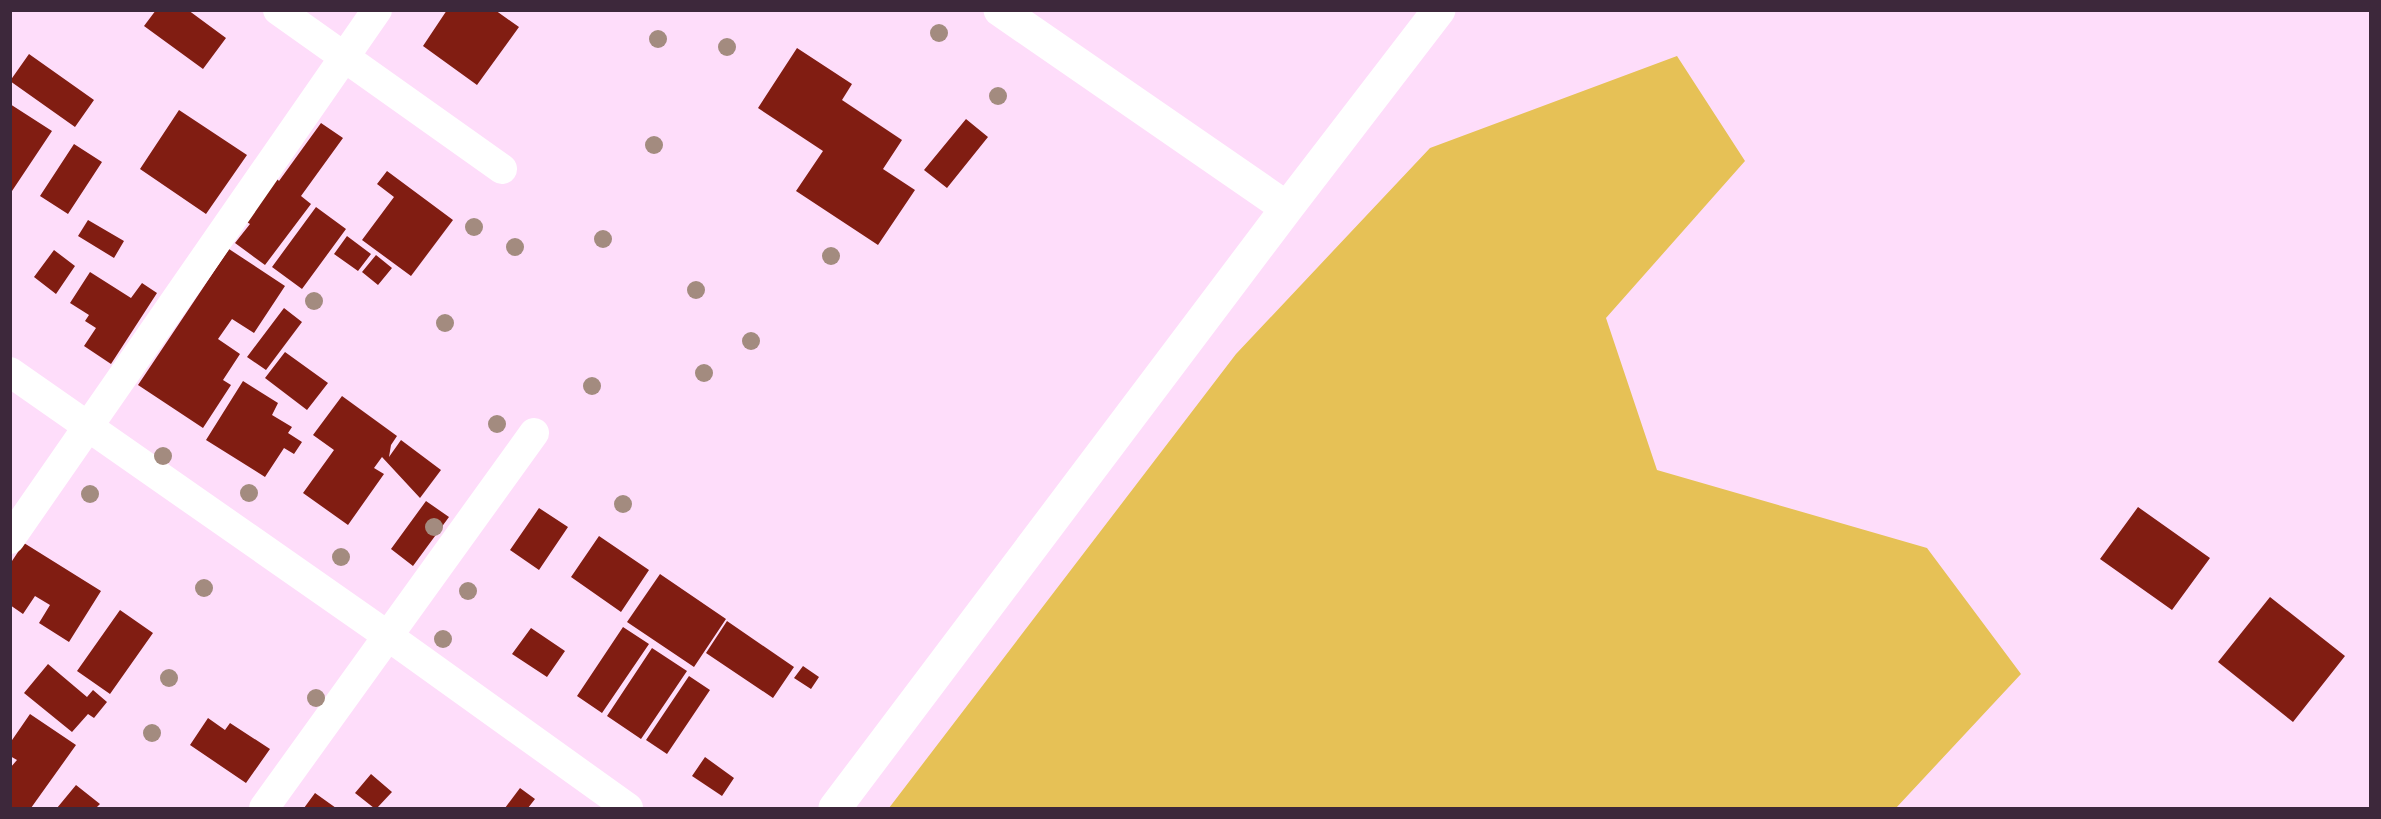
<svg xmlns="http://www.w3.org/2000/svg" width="2381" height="819" font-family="'Noto Sans',sans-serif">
<rect width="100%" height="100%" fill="#feddfa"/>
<path fill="#e6c156" d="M1677,56L1745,161L1606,318L1657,470L1927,548L2021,674L1896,808H889L1236,354L1430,148Z"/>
<path fill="#811d12" d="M156,10H188L226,38L203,69L144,26Z
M447,10H495L519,27L477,85L423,46Z
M797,48L852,84L842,100L902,140L883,169L915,190L878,245L796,191L823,151L758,108Z
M29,54L94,100L75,127L10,81Z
M10,104L52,131L10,194Z
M179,110L247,155L206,214L140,169Z
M966,119L988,137L947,188L924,170Z
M321,123L343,138L301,196L311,204L265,265L235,243L250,224L242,219L275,177L279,181Z
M74,144L102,162L68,214L40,196Z
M387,171L453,220L411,276L362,240L394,197L377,184Z
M316,207L346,229L302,289L272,267Z
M88,220L124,241L114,258L78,236Z
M347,236L371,254L358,271L334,254Z
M229,249L285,286L254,333L232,319L218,339L240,354L223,380L231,385L203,428L138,385Z
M54,250L75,266L56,294L34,277Z
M376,255L392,268L378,285L362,272Z
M90,272L131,298L142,283L157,293L111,364L84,346L96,328L85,321L89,315L70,303Z
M284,308L302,322L266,370L247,357Z
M285,352L328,383L307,410L265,378Z
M243,381L278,403L272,415L292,427L288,433L302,442L294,454L284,448L265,477L206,440Z
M342,396L397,436L391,445L389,457L401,440L441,470L420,498L382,457L374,468L384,474L348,525L303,493L334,450L313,435Z
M426,501L449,517L413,566L391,549Z
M2138,507L2210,558L2172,610L2100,559Z
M539,508L568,527L539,570L510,550Z
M599,536L649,570L621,612L571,577Z
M24,543L101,591L69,642L39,623L50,605L35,596L23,614L10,605V564Z
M660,574L726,619L694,667L627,622Z
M2270,597L2345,656L2293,722L2218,662Z
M120,610L153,633L110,694L77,671Z
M727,621L794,667L773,698L706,653Z
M623,627L649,644L602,713L577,696Z
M531,628L565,651L547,677L512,654Z
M652,648L687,671L641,739L607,716Z
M48,664L87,697L93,690L107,702L94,718L88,714L72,732L24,693Z
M803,666L819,677L811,689L794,678Z
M689,676L710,690L667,754L646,740Z
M30,714L76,745L31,808H10V768L17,760L10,756V743Z
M208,718L225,730L230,723L270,749L246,783L190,745Z
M705,757L734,778L722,796L692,776Z
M371,774L392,792L377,808H374L355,793Z
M76,785L100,804L96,808H57Z
M520,788L535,799L528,808H505Z
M315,793L336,808H304Z"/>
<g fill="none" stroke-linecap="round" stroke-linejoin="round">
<path stroke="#fff" stroke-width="30" d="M278,10L502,169
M10,372L388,636L628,808
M10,539L377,10
M264,808L534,433"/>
<path stroke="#fff" stroke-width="33" d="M1000,10L1287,208
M835,808L1287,208L1439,10"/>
</g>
<g fill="#a38b7f">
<circle cx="939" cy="33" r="9"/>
<circle cx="658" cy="39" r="9"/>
<circle cx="727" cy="47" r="9"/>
<circle cx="998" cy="96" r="9"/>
<circle cx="654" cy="145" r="9"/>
<circle cx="474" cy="227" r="9"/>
<circle cx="603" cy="239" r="9"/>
<circle cx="515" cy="247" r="9"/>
<circle cx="831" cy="256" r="9"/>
<circle cx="696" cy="290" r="9"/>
<circle cx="314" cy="301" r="9"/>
<circle cx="445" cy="323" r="9"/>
<circle cx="751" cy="341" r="9"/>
<circle cx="704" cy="373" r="9"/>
<circle cx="592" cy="386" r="9"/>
<circle cx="497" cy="424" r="9"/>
<circle cx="163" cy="456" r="9"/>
<circle cx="249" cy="493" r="9"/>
<circle cx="90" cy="494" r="9"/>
<circle cx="623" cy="504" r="9"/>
<circle cx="434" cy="527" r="9"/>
<circle cx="341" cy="557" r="9"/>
<circle cx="204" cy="588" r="9"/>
<circle cx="468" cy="591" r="9"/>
<circle cx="443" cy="639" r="9"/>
<circle cx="169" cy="678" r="9"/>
<circle cx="316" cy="698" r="9"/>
<circle cx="152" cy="733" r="9"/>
</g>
<rect width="2381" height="819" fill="none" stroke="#3d283b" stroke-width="24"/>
</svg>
